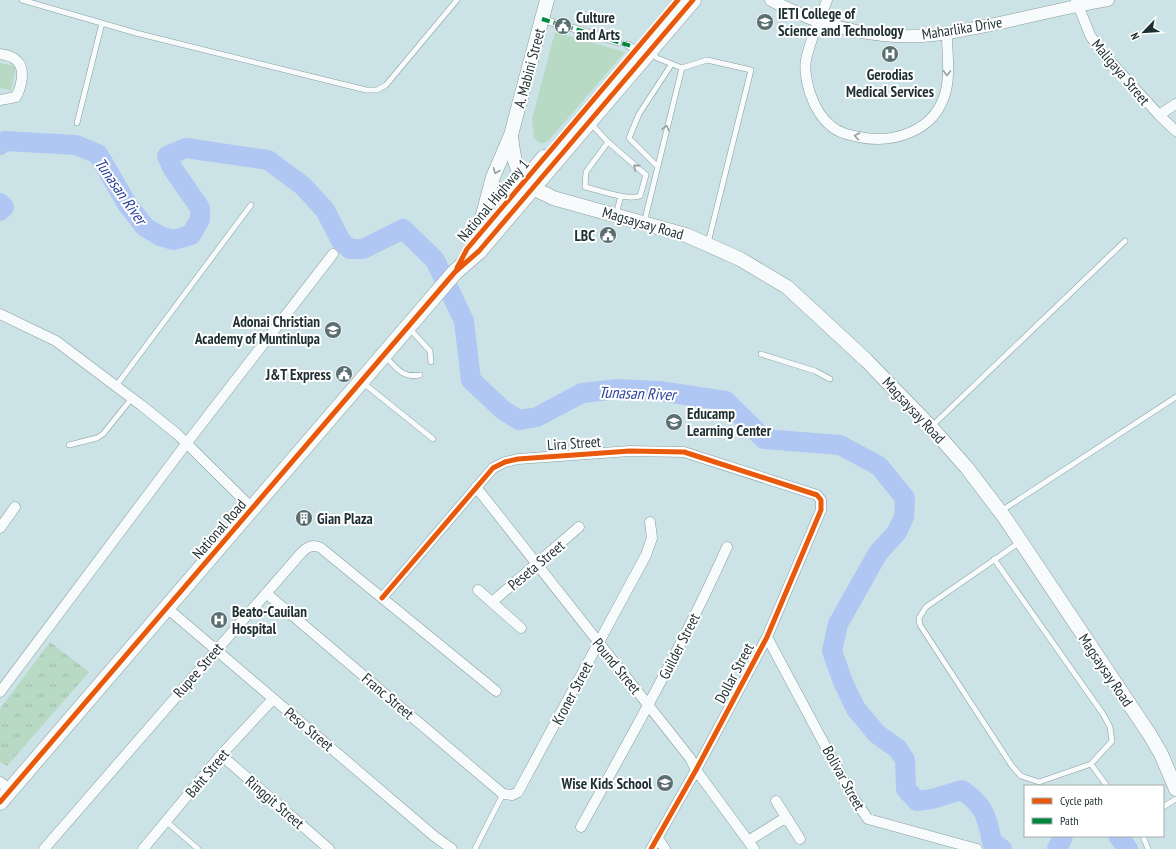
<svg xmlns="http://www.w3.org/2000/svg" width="1176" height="849" font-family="'PT Sans Narrow',sans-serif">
<defs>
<pattern id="grass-tufts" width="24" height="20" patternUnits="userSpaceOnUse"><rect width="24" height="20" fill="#b8d9c4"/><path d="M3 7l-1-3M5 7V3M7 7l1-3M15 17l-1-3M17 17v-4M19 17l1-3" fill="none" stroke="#9ebba9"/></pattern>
</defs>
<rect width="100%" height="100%" fill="#cbe3e6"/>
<path fill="url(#grass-tufts)" d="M50,642L89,672L7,766L0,762V709Z"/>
<path fill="#b8d9c4" d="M555,32L625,52L549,140L544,143H540L534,138L532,119Z
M0,63L16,66L11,91L0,88Z"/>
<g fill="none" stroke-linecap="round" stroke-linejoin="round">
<path stroke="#b0c7f3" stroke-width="20" d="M0,145L5,141L76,145L98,154L127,204L145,227L160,236L173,240L191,235L200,219V208L173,169L167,156L186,148L268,160L303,186L325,210L341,241L350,249H363L403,229L435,260L464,321L471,380L503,410L519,420L537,417L582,393L619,389L659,391L726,401L764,439L840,445L879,466L905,498L904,517L897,532L878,553L838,624L832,651L843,682L856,709L877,734L898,749L905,760L906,789L917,801L932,799L962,790C984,805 987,816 992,842L1002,849
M0,203L4,207L0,211
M1118,836L1128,849
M1057,849L1063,836"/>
<path stroke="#a8bfc2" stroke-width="7" stroke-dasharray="7 3.5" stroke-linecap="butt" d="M557,24L569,27"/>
<g stroke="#8a9c9e" stroke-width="6">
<path id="service" d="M22,0L136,33L366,90H377L386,85L457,0
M642,43L657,58L682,68L644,223
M682,68L707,60L751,70L708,243
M581,113L608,142L646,175L640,196C627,201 599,190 585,187L586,172L608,142
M77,123L102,23
M657,166L629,138L639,114L671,65
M616,214L621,196
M409,328L430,351L431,362
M761,354L815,371L830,379
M386,357C397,369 403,378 420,375
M362,382L433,439
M116,386L251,205
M932,426L1125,241
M69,445L97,438L103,434L132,398
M1001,511L1176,397
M1020,542L926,607L919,618L920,625L1012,766L1021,776L1039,782L1091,764L1107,786
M994,559L1103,714L1110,727L1112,741L1091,764
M1163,807L1176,799
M167,822L198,849
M1143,836L1148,849
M475,849L503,794"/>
</g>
<g stroke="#8a9c9e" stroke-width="8">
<path id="pedestrian" d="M542,19L557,24
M569,27L618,42
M628,45L636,50"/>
</g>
<g stroke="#8a9c9e" stroke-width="11">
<path id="minor" d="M827,0C820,19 810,40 806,60C804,70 807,83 810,93C814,105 821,118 831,126C839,133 849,135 859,137C892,144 932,132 944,97C951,78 947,54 947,34
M1076,0L1090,35L1099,49L1159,115L1176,131
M0,54C6,55 13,56 17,61C26,69 21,88 16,97L0,100
M1159,115L1176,104
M0,314L56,341L141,405L177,434L252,508
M476,487L690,758L696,770L754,849
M0,528L15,507
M478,590L521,628
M266,593L503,794L512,795L518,792L646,555L652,538L650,522
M382,598L493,468L505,462L518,459L630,451L684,452L817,495L821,500V510L767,637L696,770L651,849
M492,602L579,527
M167,608L434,836L452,849
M767,637L852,796L868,819L977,849
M0,692L186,444L333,254
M221,755L329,849
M0,782L11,790
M776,801L800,839
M581,827C632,735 684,643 727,547
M657,837L665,849
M748,841L785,818
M44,849L302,552C308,546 314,544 321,548L496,691
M143,849L221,755L273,699"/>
</g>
<g stroke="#8a9c9e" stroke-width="13">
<path id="tertiary" d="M771,0C823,29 889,43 947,33C1001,25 1054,9 1108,0"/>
</g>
<g stroke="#8a9c9e" stroke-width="15">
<path id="secondary" d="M511,135C513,155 515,176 533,188C539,192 547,194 553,198L686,235L740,259L787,287L866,360L931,427L967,468L1005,518L1150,735L1161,754L1176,789
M477,237L493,177L511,135L547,0"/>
</g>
<g stroke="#8a9c9e" stroke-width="17">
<path id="trunk" d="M509,200L544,158
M0,802L455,272L479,251L693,0"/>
</g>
<use href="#service" stroke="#f7fbfb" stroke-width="5"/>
<use href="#pedestrian" stroke="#f7fbfb" stroke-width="7"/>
<use href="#minor" stroke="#f7fbfb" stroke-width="10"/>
<use href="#tertiary" stroke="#f7fbfb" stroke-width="12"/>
<use href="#secondary" stroke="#f7fbfb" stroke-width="14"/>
<use href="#trunk" stroke="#f7fbfb" stroke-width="16"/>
<path stroke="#00873e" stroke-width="4" stroke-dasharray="8 4" stroke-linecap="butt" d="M542,19L631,46L636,50"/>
<g stroke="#fff" stroke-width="8">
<path id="cycleway" d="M457,268L467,249L678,0
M382,598L493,468L505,462L518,459L630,451L684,452L817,495L821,500V510L767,637L696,770L651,849
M0,802L455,272L479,251L693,0"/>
</g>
<use href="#cycleway" stroke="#e8590c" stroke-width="5"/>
</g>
<defs><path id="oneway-chevron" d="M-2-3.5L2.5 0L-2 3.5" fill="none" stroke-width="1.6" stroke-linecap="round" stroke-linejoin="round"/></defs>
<g stroke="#959fa0">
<use href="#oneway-chevron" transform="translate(947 73) rotate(91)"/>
<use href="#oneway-chevron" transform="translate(666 128) rotate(-76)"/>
<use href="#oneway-chevron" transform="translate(857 136) rotate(-168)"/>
<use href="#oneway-chevron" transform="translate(636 167) rotate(-139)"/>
<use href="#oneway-chevron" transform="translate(496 171) rotate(113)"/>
</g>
<defs>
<g id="university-disc" transform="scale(0.9)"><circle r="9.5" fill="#5b6e70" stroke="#fff"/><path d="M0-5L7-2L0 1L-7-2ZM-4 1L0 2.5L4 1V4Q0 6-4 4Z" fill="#fff"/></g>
<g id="civic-disc" transform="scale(0.9)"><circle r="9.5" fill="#5b6e70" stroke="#fff"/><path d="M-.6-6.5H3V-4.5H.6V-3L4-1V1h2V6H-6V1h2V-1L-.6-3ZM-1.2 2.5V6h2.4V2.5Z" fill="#fff"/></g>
<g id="hospital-disc" transform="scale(0.9)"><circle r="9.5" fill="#5b6e70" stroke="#fff"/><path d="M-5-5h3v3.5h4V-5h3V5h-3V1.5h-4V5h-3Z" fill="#fff"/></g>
<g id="school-disc" transform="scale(0.9)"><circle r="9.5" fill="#5b6e70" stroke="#fff"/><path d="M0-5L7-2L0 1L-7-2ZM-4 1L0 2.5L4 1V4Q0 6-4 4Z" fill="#fff"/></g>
<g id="building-disc" transform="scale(0.9)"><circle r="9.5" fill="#5b6e70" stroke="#fff"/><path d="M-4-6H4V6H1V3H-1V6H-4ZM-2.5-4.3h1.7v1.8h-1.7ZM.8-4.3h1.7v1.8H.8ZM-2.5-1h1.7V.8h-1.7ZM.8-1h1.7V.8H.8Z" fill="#fff"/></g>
</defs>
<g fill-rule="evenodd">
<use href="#university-disc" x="765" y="22"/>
<use href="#civic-disc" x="563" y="26"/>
<use href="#hospital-disc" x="890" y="54"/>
<use href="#civic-disc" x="608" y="235"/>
<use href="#school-disc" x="333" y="330"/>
<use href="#civic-disc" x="344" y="374"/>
<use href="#school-disc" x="674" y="422"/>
<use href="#building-disc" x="304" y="518"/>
<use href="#hospital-disc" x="219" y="620"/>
<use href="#school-disc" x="665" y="783"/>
</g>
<g text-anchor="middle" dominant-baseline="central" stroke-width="4" stroke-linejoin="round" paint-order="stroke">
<g font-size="15" font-weight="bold" fill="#1e2f31" stroke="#fff" text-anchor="start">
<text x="778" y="13">IETI College of<tspan x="778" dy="17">Science and Technology</tspan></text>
<text x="576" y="17">Culture<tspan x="576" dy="17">and Arts</tspan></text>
<text x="890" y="74" text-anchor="middle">Gerodias<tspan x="890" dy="17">Medical Services</tspan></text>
<text x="595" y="235" text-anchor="end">LBC</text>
<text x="320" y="321" text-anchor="end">Adonai Christian<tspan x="320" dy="17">Academy of Muntinlupa</tspan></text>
<text x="331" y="374" text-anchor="end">J&amp;T Express</text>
<text x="687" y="413">Educamp<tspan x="687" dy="17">Learning Center</tspan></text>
<text x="317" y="518">Gian Plaza</text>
<text x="232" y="611">Beato-Cauilan<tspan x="232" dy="17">Hospital</tspan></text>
<text x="652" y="783" text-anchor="end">Wise Kids School</text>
</g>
<g font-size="15" fill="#1e2f31" stroke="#fff">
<text transform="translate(962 28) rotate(-9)">Maharlika Drive</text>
<text transform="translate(529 68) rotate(-75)">A. Mabini Street</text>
<text transform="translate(1121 72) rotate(50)">Maligaya Street</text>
<text transform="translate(493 200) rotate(-50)">National Highway 1</text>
<text transform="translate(643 223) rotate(16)">Magsaysay Road</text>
<text transform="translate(914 410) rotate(47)">Magsaysay Road</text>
<text transform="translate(574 443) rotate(-4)">Lira Street</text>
<text transform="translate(219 529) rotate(-49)">National Road</text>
<text transform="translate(536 565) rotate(-40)">Peseta Street</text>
<text transform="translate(679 646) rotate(-63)">Guilder Street</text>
<text transform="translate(617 666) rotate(51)">Pound Street</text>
<text transform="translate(198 670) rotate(-49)">Rupee Street</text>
<text transform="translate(1106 670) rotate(56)">Magsaysay Road</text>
<text transform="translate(734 673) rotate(-62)">Dollar Street</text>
<text transform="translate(572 693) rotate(-62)">Kroner Street</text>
<text transform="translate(388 696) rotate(40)">Franc Street</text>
<text transform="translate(309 729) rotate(40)">Peso Street</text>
<text transform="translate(207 773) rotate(-50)">Baht Street</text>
<text transform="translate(844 778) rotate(61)">Bolivar Street</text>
<text transform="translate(275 802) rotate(41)">Ringgit Street</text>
</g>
<g font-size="16" font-style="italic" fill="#2e449b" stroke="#fff">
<text transform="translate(121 191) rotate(55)">Tunasan River</text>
<text transform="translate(637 393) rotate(2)">Tunasan River</text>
</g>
</g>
<rect x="1024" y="785" width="140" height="52" fill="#ffffff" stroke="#a5acad"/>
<rect x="1032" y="798" width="20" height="6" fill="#e8590c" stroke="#a5acad"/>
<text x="1060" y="805" font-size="12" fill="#1e2f31">Cycle path</text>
<rect x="1032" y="818" width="20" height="6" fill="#00873e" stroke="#a5acad"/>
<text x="1060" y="825" font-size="12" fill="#1e2f31">Path</text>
<g transform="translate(1144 32) rotate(245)" stroke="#ffffff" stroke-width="3" paint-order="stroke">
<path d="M0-3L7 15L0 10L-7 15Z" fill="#1e2f31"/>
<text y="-6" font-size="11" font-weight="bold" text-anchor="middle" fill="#1e2f31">N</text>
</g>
</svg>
